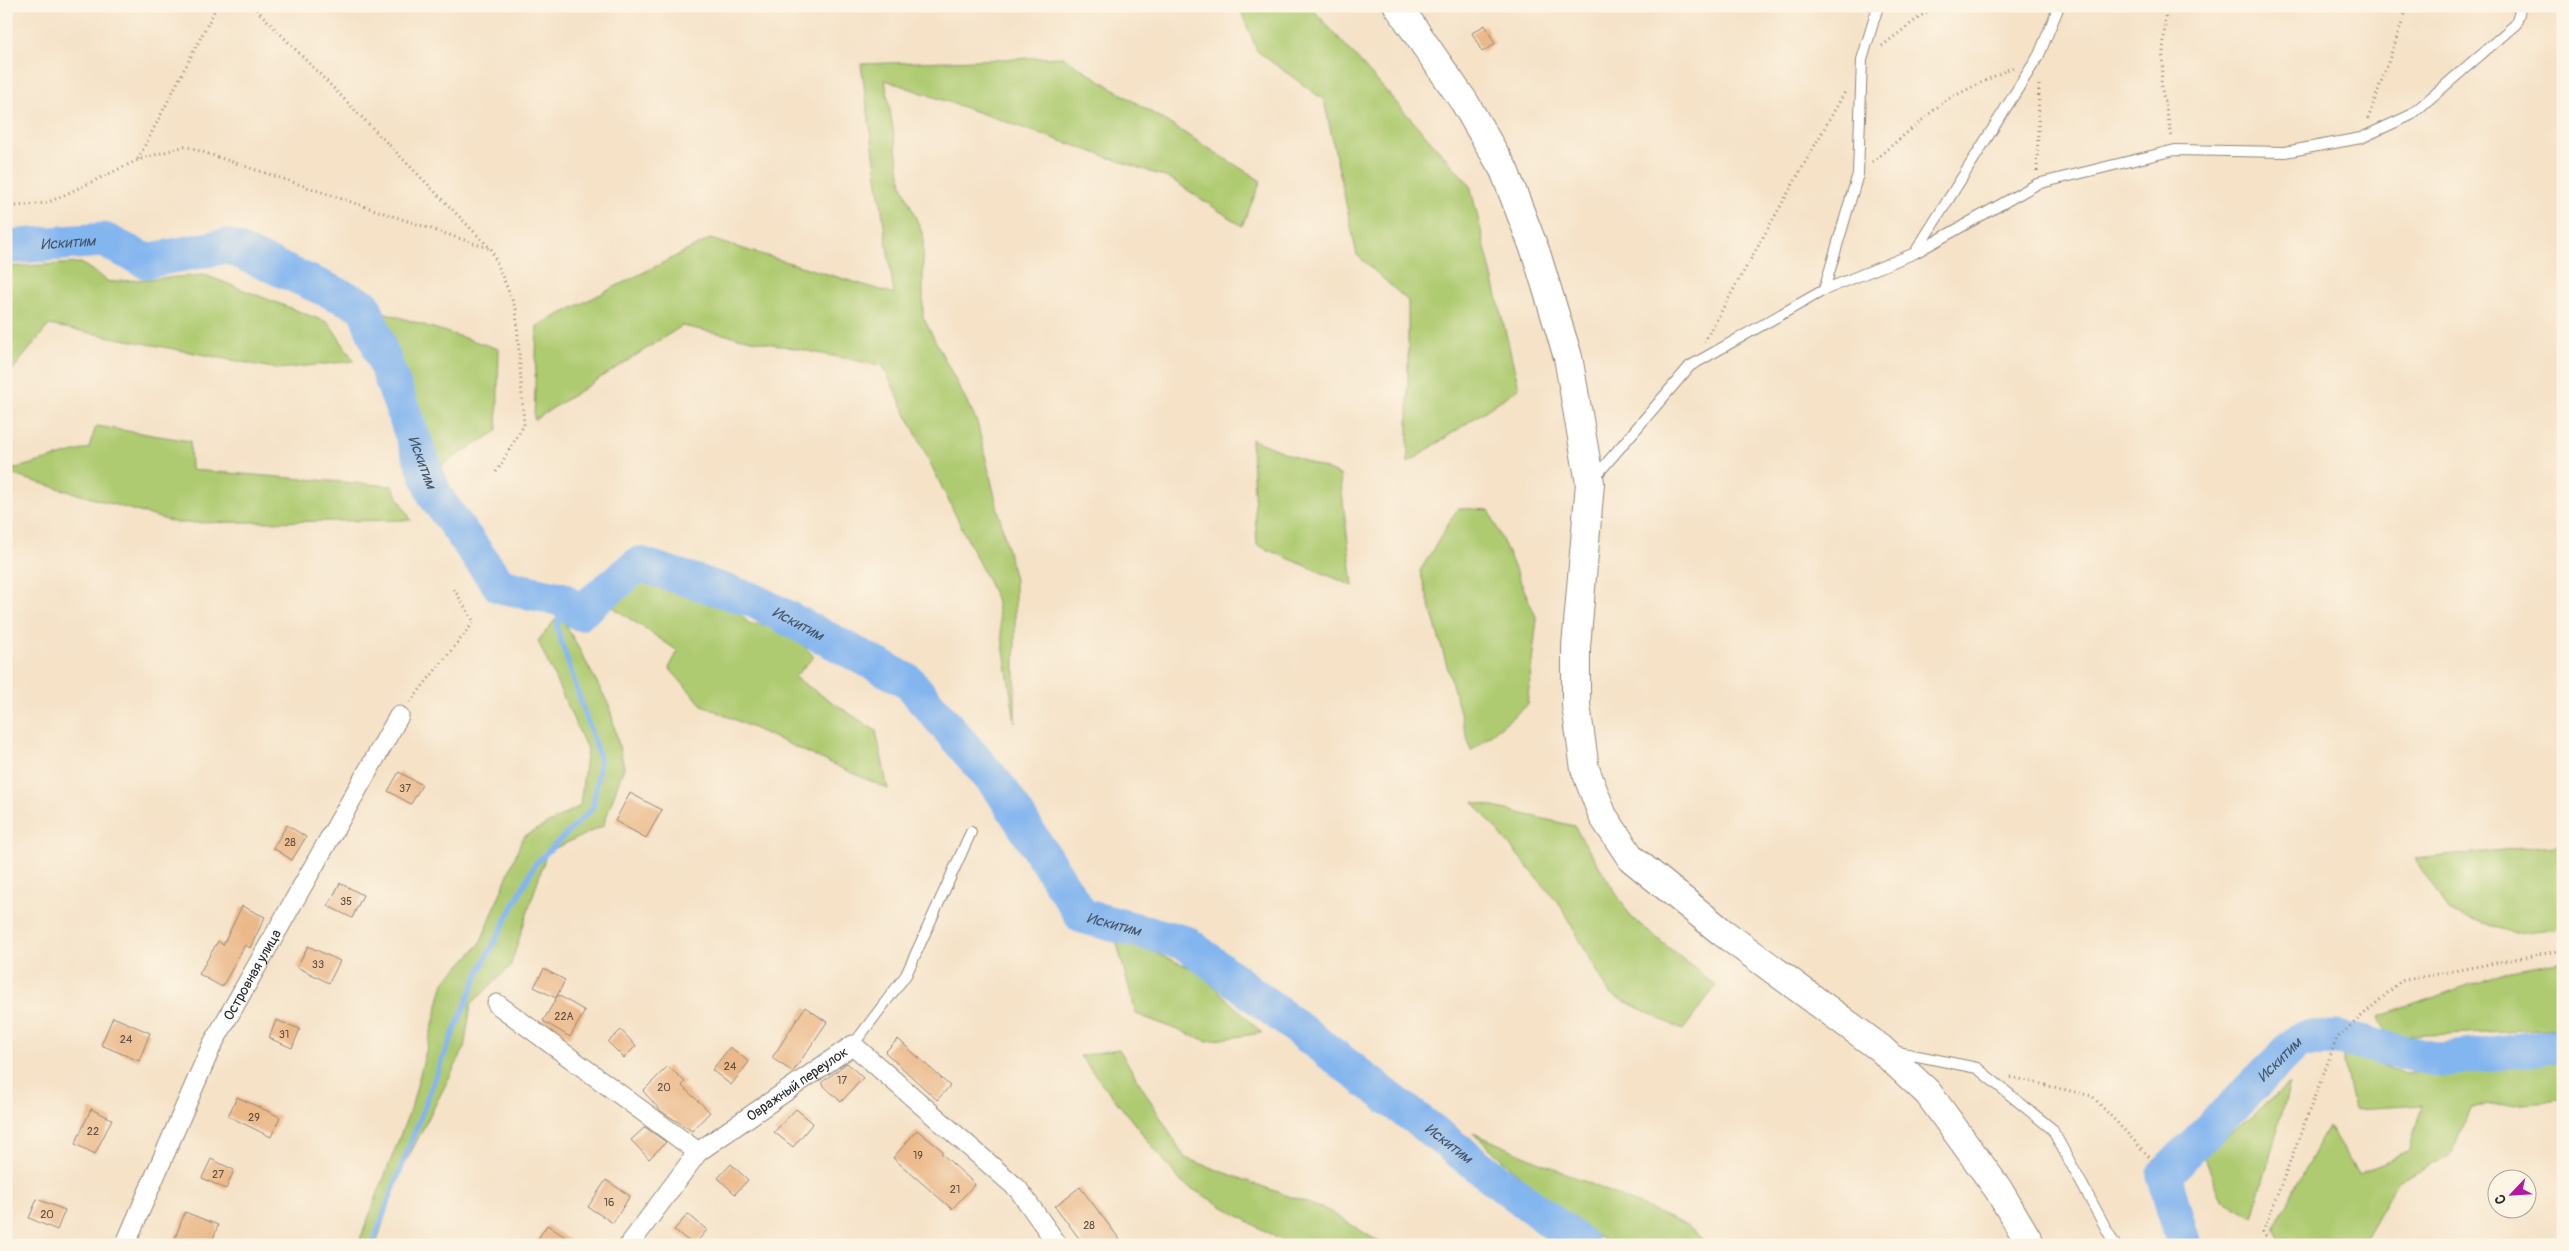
<svg xmlns="http://www.w3.org/2000/svg" width="2569" height="1251" font-family="Pangolin,sans-serif">
<rect width="100%" height="100%" fill="#fcf5e5"/>
<filter id="ink" filterUnits="userSpaceOnUse"><feTurbulence type="fractalNoise" baseFrequency=".02" numOctaves="2"/><feDisplacementMap in="SourceGraphic" scale="10" xChannelSelector="R" yChannelSelector="G"/><feConvolveMatrix kernelMatrix="1 2 1 2 8 2 1 2 1" color-interpolation-filters="sRGB"/></filter>
<filter id="wash" filterUnits="userSpaceOnUse"><feTurbulence type="fractalNoise" baseFrequency=".0096" numOctaves="4" result="noise"/><feDisplacementMap in="SourceGraphic" scale="20" xChannelSelector="R" yChannelSelector="G"/><feGaussianBlur stdDeviation="1.12" result="paint"/><feColorMatrix in="noise" values="0 0 0 0 0 0 0 0 0 0 0 0 0 0 0 0 0 1.4 0 .05"/><feComposite in="paint" operator="in"/></filter>
<g filter="url(#wash)">
<rect width="100%" height="100%" fill="#f5e2c7"/>
<path fill="#afcb71" stroke="#6d7b4e" d="M1239,6H1310L1470,185L1519,388L1408,463V301L1357,255L1324,100L1257,51Z
M1063,57L1261,181L1242,226L1171,179L885,80L902,185L923,235V317L977,422L1015,580V722L996,598L883,366L682,326L534,420L537,326L710,239L894,294L861,64Z
M81,263L109,282L205,275L329,323L354,361L278,369L49,325L6,378V267Z
M380,311L499,349L497,431L435,469Z
M96,426L190,441L191,470L392,486L411,520L177,523L6,473V471L89,448Z
M1251,439L1340,475L1353,586L1257,545Z
M1458,508L1489,510L1537,619L1527,705L1471,751L1420,571Z
M644,578L723,599L750,624L787,626L814,657L794,677L876,731L888,789L702,705L669,668L678,651L608,604Z
M560,614L609,705L624,767L603,826L547,852L510,967L471,1004L464,1049L396,1181L376,1245H358L412,1105L444,982L480,944L523,837L580,806L587,749L538,641Z
M1473,802L1574,826L1631,917L1716,986L1683,1030L1610,994L1560,905Z
M2563,844V928L2514,933L2448,911L2415,859Z
M1115,936L1198,971L1262,1033L1207,1041L1136,1014Z
M2563,961V1028L2388,1037L2379,1017L2510,970Z
M1119,1049L1185,1158L1329,1211L1384,1245H1289L1182,1183L1080,1056Z
M2341,1049L2405,1074L2551,1056L2563,1063V1100L2470,1107L2452,1154L2397,1182L2361,1245H2282L2273,1229L2328,1126L2358,1174L2409,1151L2422,1105L2354,1109Z
M2290,1084L2253,1217L2222,1200L2204,1156Z
M1473,1133L1688,1226L1708,1245H1613L1566,1218Z"/>
<g fill="none" stroke-linecap="round" stroke-linejoin="round">
<path stroke="#83b5ef" stroke-width="5.5" d="M372,1245L438,1070L480,970L535,864L593,808L600,759L557,629L561,599"/>
<g stroke="#83b5ef" stroke-width="35">
<path id="s1" d="M6,247L104,240L146,261L227,246L364,306L435,496L500,586L561,599L579,613L639,564L753,600L908,681L1002,791L1082,916L1186,943L1582,1245"/>
<path id="s2" d="M2184,1245L2164,1175L2300,1039L2337,1038L2440,1060L2563,1045"/>
</g>
</g>
<g id="blocks">
<path fill="#ebb888" d="M1485,25L1495,44L1482,52L1472,33Z
M399,772L422,785L411,804L388,791Z
M630,793L662,810L646,838L615,821Z
M287,825L306,837L292,860L273,848Z
M340,883L363,895L352,918L328,906Z
M242,906L265,917L250,948L245,945L222,987L199,974L218,941L223,945Z
M308,946L340,961L329,983L297,967Z
M544,969L565,980L556,998L534,987Z
M558,995L585,1011L570,1037L543,1021Z
M805,1007L827,1022L793,1072L772,1058Z
M113,1017L150,1033L139,1061L101,1045Z
M276,1020L300,1029L292,1048L269,1038Z
M621,1030L636,1046L624,1058L608,1042Z
M898,1039L950,1086L937,1100L885,1052Z
M730,1047L749,1062L731,1085L712,1070Z
M847,1063L863,1078L841,1102L821,1083Z
M668,1066L685,1082L682,1086L710,1112L692,1131L661,1111L643,1091Z
M237,1097L280,1117L271,1137L228,1116Z
M91,1109L112,1119L95,1154L75,1144Z
M796,1109L813,1123L793,1147L774,1132Z
M645,1127L666,1142L649,1159L631,1140Z
M917,1130L943,1151L941,1153L975,1184L952,1209L893,1158Z
M211,1159L234,1170L226,1189L202,1178Z
M731,1164L748,1180L735,1194L718,1178Z
M606,1180L630,1196L613,1223L588,1207Z
M1080,1187L1124,1245H1084L1055,1206Z
M37,1199L65,1210L57,1230L29,1218Z
M185,1212L218,1225L211,1245H195L175,1238Z
M688,1214L707,1230L694,1245L674,1230Z
M547,1225L577,1245H534Z"/>
</g>
</g>
<g filter="url(#ink)">
<use href="#blocks" fill-opacity="0" stroke="#908679" stroke-width="1"/>
<g fill="none" stroke-linecap="round" stroke-linejoin="round">
<g stroke="#908679" stroke-width="12">
<path id="service" d="M1916,251L2039,55L2059,6
M1824,290L1858,174L1862,60L1878,6
M1594,478L1690,366L1824,290L1915,253L2037,184L2175,150L2285,152L2361,138L2411,115L2516,24L2521,6
M853,1045L906,975L971,832
M1893,1051L1977,1068L2052,1129L2115,1245"/>
</g>
<g stroke="#908679" stroke-width="21">
<g id="minor">
<path d="M497,1004L698,1152"/>
<path id="s3" d="M125,1245L212,1045L399,716"/>
<path id="s4" d="M629,1245L698,1152L853,1045L1018,1189L1058,1245"/>
</g>
</g>
<g stroke="#908679" stroke-width="30">
<path id="secondary" d="M1398,6L1465,103L1504,170L1536,253L1568,357L1590,483L1576,647V705L1585,769L1603,816L1631,858L1722,932L1880,1048L1928,1093L1998,1189L2031,1245"/>
</g>
<path stroke="#908679" stroke-width="3" stroke-dasharray="1 4" stroke-linecap="butt" d="M253,6L491,249L516,309L524,425L495,474
M2166,6L2161,85L2172,137
M1882,46L1934,6
M2368,119L2408,6
M138,159L217,6
M1872,162L1946,100L2013,67
M2037,171L2039,85
M6,207L47,203L138,160L185,146L491,249
M1704,342L1846,90
M410,702L474,622L452,586
M2011,1077L2092,1096L2154,1162
M2271,1245L2263,1232L2337,1038L2401,981L2563,950"/>
<use href="#service" stroke="#fff" stroke-width="10"/>
<use href="#minor" stroke="#fff" stroke-width="19"/>
<use href="#secondary" stroke="#fff" stroke-width="28"/>
</g>
</g>
<g text-anchor="middle" dominant-baseline="central" stroke-width="4" stroke-linejoin="round" paint-order="stroke">
<g font-size="11" fill="#5b4e42">
<text x="405" y="788">37</text>
<text x="290" y="842">28</text>
<text x="346" y="901">35</text>
<text x="318" y="964">33</text>
<text x="564" y="1016">22А</text>
<text x="284" y="1034">31</text>
<text x="126" y="1039">24</text>
<text x="730" y="1066">24</text>
<text x="842" y="1080">17</text>
<text x="664" y="1087">20</text>
<text x="254" y="1117">29</text>
<text x="93" y="1131">22</text>
<text x="918" y="1155">19</text>
<text x="218" y="1174">27</text>
<text x="955" y="1189">21</text>
<text x="609" y="1202">16</text>
<text x="47" y="1214">20</text>
<text x="1089" y="1225">28</text>
</g>
<g font-size="14" fill="#2b2b2b" stroke="#fcf5e5">
<text stroke="none"><textPath href="#s3" startOffset="299">Островная улица</textPath></text>
<text stroke="none"><textPath href="#s4" startOffset="236">Овражный переулок</textPath></text>
</g>
<g font-size="15" font-style="italic" fill="#455466" stroke="#fcf5e5">
<text stroke="none"><textPath href="#s1" startOffset="62">Искитим</textPath></text>
<text stroke="none"><textPath href="#s1" startOffset="544">Искитим</textPath></text>
<text stroke="none"><textPath href="#s1" startOffset="1024">Искитим</textPath></text>
<text stroke="none"><textPath href="#s1" startOffset="1474">Искитим</textPath></text>
<text stroke="none"><textPath href="#s2" startOffset="236">Искитим</textPath></text>
<text stroke="none"><textPath href="#s1" startOffset="1879">Искитим</textPath></text>
</g>
</g>
<rect width="2569" height="1251" fill="none" stroke="#fcf5e5" stroke-width="25"/>
<g transform="translate(2512 1194) rotate(245)"><circle r="24" fill="#fcf5e5" stroke="#a8a49b"/>
<path d="M0-4L9 19L0 12L-9 19Z" fill="#b5179e"/>
<text y="-8" font-size="14" font-weight="bold" text-anchor="middle" fill="#2b2b2b">С</text>
</g>
</svg>
